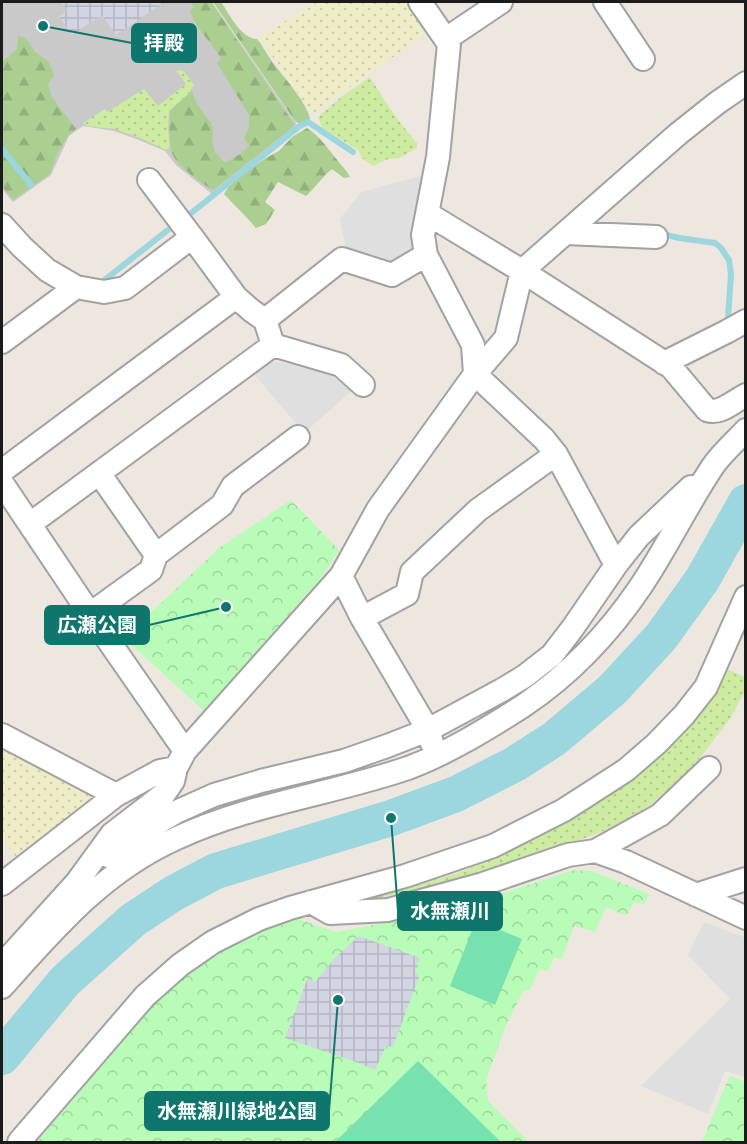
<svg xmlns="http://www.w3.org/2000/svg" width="747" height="1144" font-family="Roboto,'Noto Sans JP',sans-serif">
<defs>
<pattern id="farmland-dots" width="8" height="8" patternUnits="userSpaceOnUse" patternTransform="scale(1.5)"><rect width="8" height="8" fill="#eeedc8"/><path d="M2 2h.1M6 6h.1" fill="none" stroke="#cccbab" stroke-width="1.8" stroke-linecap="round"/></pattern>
<pattern id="grass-dots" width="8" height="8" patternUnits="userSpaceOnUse" patternTransform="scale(1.5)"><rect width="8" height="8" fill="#cdeca1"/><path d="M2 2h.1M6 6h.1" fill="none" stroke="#afca8a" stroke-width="1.8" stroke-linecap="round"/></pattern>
<pattern id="forest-firs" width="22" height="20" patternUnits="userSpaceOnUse" patternTransform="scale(1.5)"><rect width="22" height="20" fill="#aacf91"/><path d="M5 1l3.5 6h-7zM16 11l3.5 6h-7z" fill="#92b17c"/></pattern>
<pattern id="park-crowns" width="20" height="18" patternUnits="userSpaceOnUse" patternTransform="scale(1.5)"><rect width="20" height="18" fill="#b9fcb7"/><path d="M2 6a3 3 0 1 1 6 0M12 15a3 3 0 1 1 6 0" fill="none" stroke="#9ed79d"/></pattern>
<pattern id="plaza-grid" width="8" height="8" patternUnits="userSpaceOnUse" patternTransform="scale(1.5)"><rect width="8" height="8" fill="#d4d5e3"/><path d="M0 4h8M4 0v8" fill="none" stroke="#b5b6c2"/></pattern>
</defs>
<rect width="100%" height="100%" fill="#ede7df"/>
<path fill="#c9c9c9" d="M2,2H212L298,126L212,194L176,165L165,151L139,140L114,131L83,126L69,136L51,175L13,202L2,189Z"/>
<path fill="url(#farmland-dots)" d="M317,2H409L430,31L312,114L259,37Z
M12,749L103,796L19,861L2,838V756Z"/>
<path fill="url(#grass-dots)" d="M176,70L184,71L194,85L188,94L169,111L168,130L170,147L166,150L140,138L115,129L87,126L83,123L105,109L107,112L144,89L158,106L186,84Z
M370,77C384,100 399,123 417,143V148L399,158L388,159L373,166L362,158L358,150L322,128L318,117L340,98Z
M724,668L745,677V691L730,719L688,773L647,807L609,829L542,854L459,880L383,897L364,900L458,873L497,857L559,826L612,794L642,772L663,753L694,721Z"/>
<path fill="url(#forest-firs)" d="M190,2H211L294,124L293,127L213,190C202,184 178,166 173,155C168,144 170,123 170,111L192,91L196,102L213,127L212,142L215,152L225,163L240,154L249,146L244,138L249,127V115L217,63L221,59C212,42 196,30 190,11L194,7Z
M213,2H221C229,13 241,39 257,39C263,46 267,55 273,63C283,76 308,104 310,119L299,124L295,121Z
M18,36L26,38L35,52L49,62L54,75L48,85L52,97L76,129L68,136L57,154L50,174L13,200L2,186V62L17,49Z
M307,128C320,136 328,149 338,161C342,167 347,170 350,177L344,178L332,169C322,177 316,187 306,196L278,182L265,202L275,210L266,224L256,228C246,216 235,206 224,194L231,183L266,158L279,151L292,137Z"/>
<path fill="url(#park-crowns)" d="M291,500L339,550L322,577L204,711L124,638L219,548Z
M574,870L592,871L649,894L644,904L634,902L626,916L606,907L595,932L574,926L562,959L554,957L548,971L539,970L530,990L523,991L506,1025L486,1080L488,1101L529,1142H37L149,1010L195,966L246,937L298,919L336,932L384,923L433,916Z
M730,1075L745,1082V1142H702Z"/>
<path fill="#77e2af" d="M476,920L522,939L495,1005L450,986Z
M418,1061L501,1142H335Z"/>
<path fill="#dfdfdf" d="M428,174L418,251L393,270L347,255L340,219L361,192Z
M271,361L340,372L355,388L304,433L255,375Z
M704,922L746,938L745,1077L725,1071L708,1114L641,1086L730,999L688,955Z"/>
<path fill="url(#plaza-grid)" d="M61,2H165L116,35L102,15L72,35L59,16L67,11Z
M359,936L420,958L415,970L419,977L393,1047L386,1046L375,1070L359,1063L285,1038L308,977L315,982L335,958Z"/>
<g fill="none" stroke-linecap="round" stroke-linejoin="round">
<path stroke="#9cd6de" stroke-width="6" d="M2,149L31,185
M659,233L679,238L715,243L721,248L729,260L731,274L728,318
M100,282H102L173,226L190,214L300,126L308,122L353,152"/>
<path stroke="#9cd6de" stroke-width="36" d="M2,1057L65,981L133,920L174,893L216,871L391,818L456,794L515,764L554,739L612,690L661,637L702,580L746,502"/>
<g stroke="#a2a2a2" stroke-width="26">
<path id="minor" d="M420,2L449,44L438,157L423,235L426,255L473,345L475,374L544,439L556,454L616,565
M605,2L643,59
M446,39L501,2
M149,180L192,237
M428,214L522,271L671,367L707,410C720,415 734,401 746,395
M2,225L22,247L47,270L76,287L104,292L125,288L192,237L236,297L252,311L265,320L273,345L341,365L363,385
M566,233L656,237
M265,320L342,259L392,275L426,255
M2,342L76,287
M664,363L726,332L746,321
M2,471L236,297
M2,483L90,614L185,751
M30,524L273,345
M156,555L222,505L233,486L298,437
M341,576L362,618L428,730L432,743
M90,614L151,570L156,555L99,473
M362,618L407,594L412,572L478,510L556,454
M2,735L116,795L160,771L176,768
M595,851L660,815L709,768
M108,856L125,842L176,812L214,795L261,781L344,761L387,746L428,730L502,690L525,676L552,655L572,629L616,565L639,536L691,487
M2,884L116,795
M696,895L746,879
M311,902L330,913L388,910L483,884L568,855L595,851L626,862L746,918
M2,965L77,882L112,834L164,794L173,781L176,768L185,751L341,576L378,509L475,374L506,338L522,271L678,134L717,103L746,83
M2,987C55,928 103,871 177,838C250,804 332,794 408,768C448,753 487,729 523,706C569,675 610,632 641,586C667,547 687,505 713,466C722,453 735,442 746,430
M19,1142L145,996L180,965L213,942L259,919L290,908L405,876L493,846L564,810L626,770L656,744L684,715L706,687L746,597"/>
</g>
<use href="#minor" stroke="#fff" stroke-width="22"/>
</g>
<path fill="none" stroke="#0f766e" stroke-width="2" d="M43 26L132 43M226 607L149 625M391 818L398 911M338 1000L329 1111"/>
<g fill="#0f766e" stroke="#fff" stroke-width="2">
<circle cx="43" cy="26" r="6"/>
<circle cx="226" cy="607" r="6"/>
<circle cx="391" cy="818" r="6"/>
<circle cx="338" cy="1000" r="6"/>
</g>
<g fill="#0f766e" stroke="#0f766e" stroke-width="2">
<rect x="132" y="24" width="64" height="38" rx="6"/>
<rect x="45" y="606" width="104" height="38" rx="6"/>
<rect x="398" y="892" width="104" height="38" rx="6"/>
<rect x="145" y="1092" width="184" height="38" rx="6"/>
</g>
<g font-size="20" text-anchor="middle" font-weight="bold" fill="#fff">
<text x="164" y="50">拝殿</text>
<text x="97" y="632">広瀬公園</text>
<text x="450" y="918">水無瀬川</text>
<text x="237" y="1118">水無瀬川緑地公園</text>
</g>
<rect width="747" height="1144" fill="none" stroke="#1b1b1b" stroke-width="6"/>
</svg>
